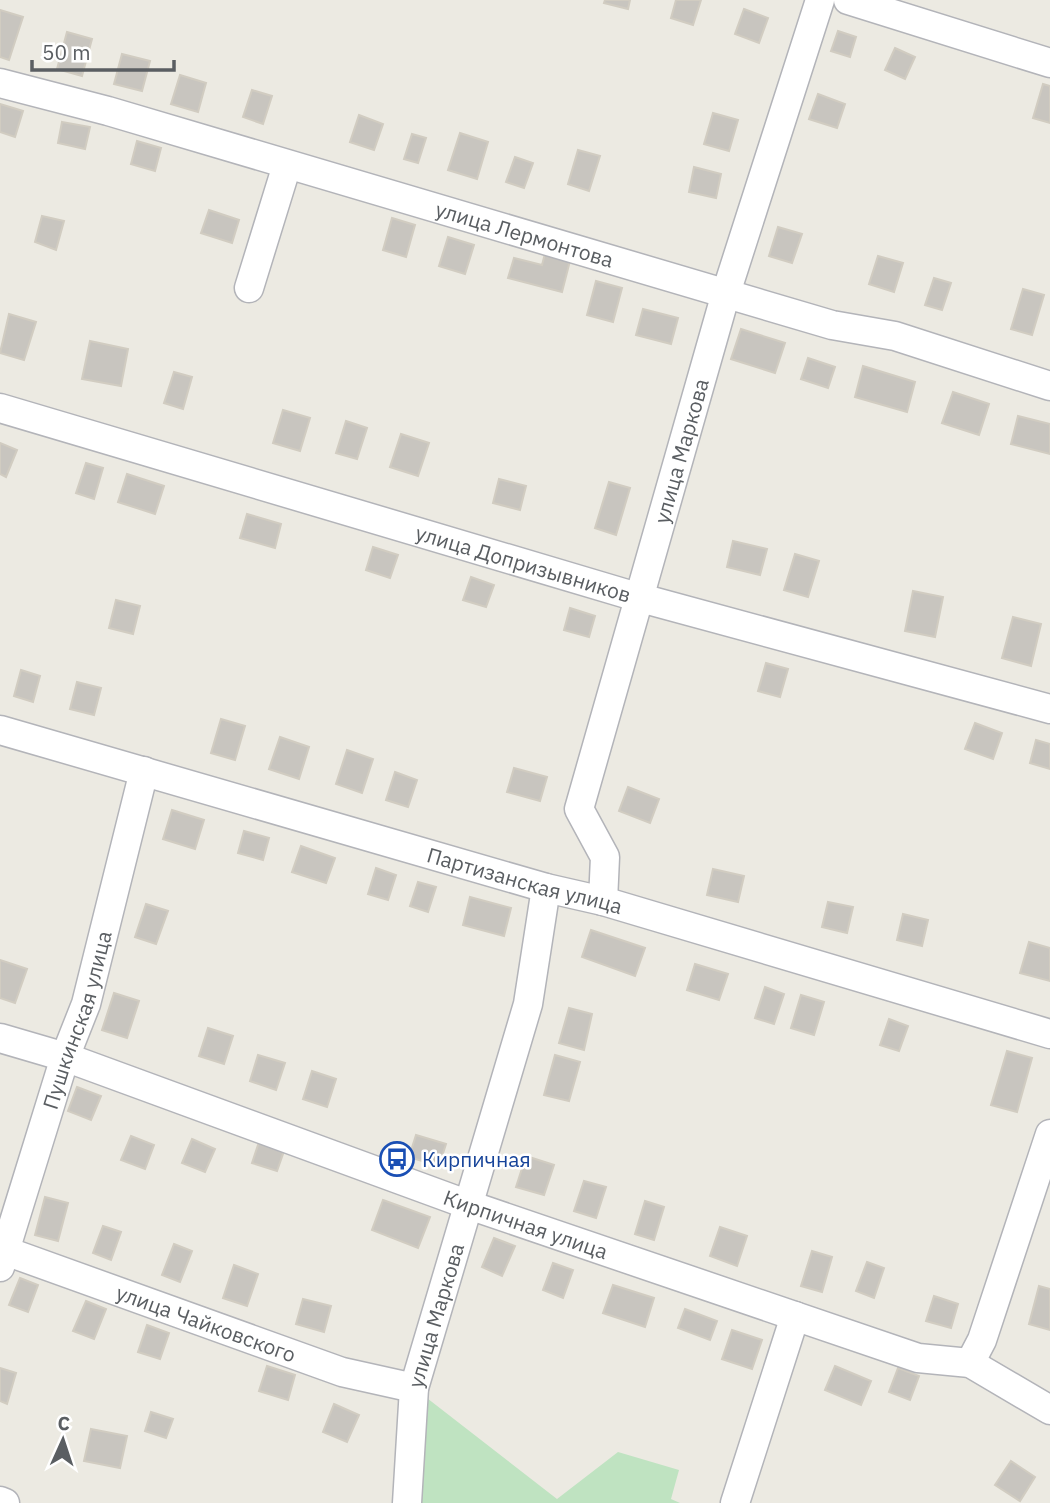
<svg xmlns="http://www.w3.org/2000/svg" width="1050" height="1503" font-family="'IBM Plex Sans',sans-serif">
<rect width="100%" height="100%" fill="#eceae2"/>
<path fill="#bfe3c1" d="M414,1388L557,1499L618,1452L679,1470L671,1499L680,1503H407Z"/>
<path fill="#c8c5bf" stroke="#d1ccc1" stroke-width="2" d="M605,0H630L628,9L604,3Z
M676,0H701L693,25L671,18Z
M744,9L768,18L759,43L735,34Z
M0,10L23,17L9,60L0,57Z
M838,31L856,37L850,57L831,51Z
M67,32L92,39L82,76L57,69Z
M895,48L915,57L905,79L885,70Z
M122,54L150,61L142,91L114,84Z
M180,75L206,83L198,112L171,104Z
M1043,84L1050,86V123L1033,118Z
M252,90L272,96L263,124L243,117Z
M818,94L845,104L837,128L809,119Z
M0,104L23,111L15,137L0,132Z
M713,113L738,120L729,151L704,144Z
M359,115L383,124L374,150L350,142Z
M62,122L90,127L85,149L58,143Z
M460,133L488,142L477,179L448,170Z
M412,134L426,138L418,163L404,159Z
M137,141L161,148L155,171L131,164Z
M578,150L600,156L589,191L568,184Z
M515,157L533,163L524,188L506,182Z
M694,167L721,174L716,198L689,192Z
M209,210L239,220L232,243L201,233Z
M42,216L64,221L56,250L35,242Z
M392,218L415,225L406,257L383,250Z
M778,227L802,234L792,263L769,256Z
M448,237L474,245L465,274L439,266Z
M547,246L572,253L562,292L508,278L514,258L542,265Z
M878,256L903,263L894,292L869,284Z
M934,278L951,283L942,310L925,305Z
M596,281L622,288L613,322L587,315Z
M1023,289L1044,295L1032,335L1011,329Z
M643,309L678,318L671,344L636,335Z
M9,314L36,322L24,360L0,353Z
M741,329L785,343L775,373L731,359Z
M90,341L128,349L121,386L82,379Z
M808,358L835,367L828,388L801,379Z
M863,366L915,382L907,412L855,397Z
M174,372L192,377L183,409L164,403Z
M953,392L989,404L979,435L942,423Z
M283,410L310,418L300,451L273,443Z
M1018,416L1050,424V454L1011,444Z
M346,421L367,428L357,459L336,453Z
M401,434L429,443L418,476L390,467Z
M0,443L17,450L6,477L0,474Z
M86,463L103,468L94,499L76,493Z
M127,474L164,486L155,514L118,502Z
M499,479L526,486L520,510L493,503Z
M609,482L630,488L616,535L595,528Z
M247,514L281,524L275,548L240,538Z
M733,541L767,549L760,575L727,567Z
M373,547L398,555L390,578L366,570Z
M795,554L819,561L808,597L784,590Z
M471,577L494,585L486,607L463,600Z
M913,591L943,597L935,637L905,631Z
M116,600L140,606L133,634L109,628Z
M570,608L595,616L589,637L564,630Z
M1013,617L1041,624L1031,666L1002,658Z
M766,663L788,669L780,697L758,691Z
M21,670L40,676L33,702L14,696Z
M77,682L101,688L94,715L70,709Z
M221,719L245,726L235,760L211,753Z
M975,723L1002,733L993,759L965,749Z
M280,737L309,747L299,779L269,769Z
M1036,740L1050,744V769L1030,763Z
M347,750L373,759L362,793L336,784Z
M514,768L547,777L540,801L507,792Z
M395,772L417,780L408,807L386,800Z
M628,787L659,799L650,823L619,811Z
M172,810L204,820L195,849L163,839Z
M244,831L269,838L263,860L238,853Z
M301,846L335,858L326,883L292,872Z
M376,868L396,875L388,900L368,894Z
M713,869L744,876L738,902L707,895Z
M418,882L436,887L428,912L410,906Z
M470,897L511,908L504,936L463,925Z
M828,902L853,907L847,933L822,927Z
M146,904L168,911L156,944L135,937Z
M903,914L928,920L922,946L897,940Z
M591,930L645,948L635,976L582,957Z
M1029,942L1050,948V981L1020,973Z
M0,960L27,969L15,1003L0,998Z
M695,964L728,974L719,1000L687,990Z
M765,987L784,994L774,1024L755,1018Z
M114,993L139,1001L127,1038L102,1030Z
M801,995L824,1002L814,1035L791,1028Z
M569,1008L592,1014L584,1050L559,1043Z
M889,1019L908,1026L899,1051L880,1045Z
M208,1028L233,1036L224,1064L199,1056Z
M1007,1051L1032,1058L1017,1112L991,1105Z
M258,1055L285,1063L276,1090L250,1081Z
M555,1055L580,1062L569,1101L544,1095Z
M312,1071L336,1079L327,1107L303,1099Z
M77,1087L101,1096L91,1120L68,1111Z
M416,1135L446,1144L439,1166L409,1157Z
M131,1136L154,1145L145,1169L121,1160Z
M192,1139L215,1149L205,1172L182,1163Z
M259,1142L284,1151L277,1171L252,1163Z
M526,1156L554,1165L544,1195L516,1187Z
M584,1181L606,1187L596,1218L574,1211Z
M45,1197L68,1203L58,1241L35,1235Z
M383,1200L430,1217L418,1248L372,1230Z
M645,1201L664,1207L654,1240L635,1234Z
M103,1226L121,1232L111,1260L93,1253Z
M720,1227L747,1236L737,1266L710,1256Z
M494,1238L515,1246L502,1276L482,1267Z
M174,1244L192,1251L180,1282L162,1275Z
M812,1251L832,1257L822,1292L801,1286Z
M867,1262L884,1268L874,1298L856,1291Z
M553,1263L573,1270L563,1298L543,1290Z
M234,1265L258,1274L247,1306L223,1298Z
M20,1278L38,1285L28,1312L9,1305Z
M613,1285L654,1298L645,1327L603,1313Z
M1039,1286L1050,1289V1330L1029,1324Z
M934,1296L958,1304L951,1328L926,1321Z
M303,1299L331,1306L324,1332L296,1324Z
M86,1301L106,1309L94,1339L73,1331Z
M685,1309L717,1321L710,1340L678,1328Z
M147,1325L169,1333L160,1359L138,1352Z
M732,1330L762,1340L752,1369L722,1359Z
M267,1366L295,1375L288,1400L259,1391Z
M835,1366L871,1381L861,1405L825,1390Z
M0,1368L16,1373L7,1404L0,1401Z
M898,1368L919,1376L910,1400L889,1392Z
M334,1404L359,1415L347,1442L323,1432Z
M151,1412L173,1419L166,1438L145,1431Z
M91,1429L127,1436L120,1468L84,1461Z
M1011,1461L1035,1477L1020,1501L995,1485Z"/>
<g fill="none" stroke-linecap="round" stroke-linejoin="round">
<g stroke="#b3b4b9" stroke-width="31">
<g id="minor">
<path d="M848,0L1050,63"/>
<path id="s1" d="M0,83L108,111L832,325L895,336L1050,386"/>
<path d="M249,288L287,165"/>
<path id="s2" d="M0,408L637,597L1050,709"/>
<path id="s3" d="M0,730L546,888L603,901L1050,1034"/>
<path id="s4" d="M603,901L605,857L579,809L726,293L820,0"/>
<path id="s5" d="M0,1038L65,1057L469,1205L918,1358L970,1363L1050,1410"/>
<path id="s6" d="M0,1249L342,1372L414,1388"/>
<path id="s7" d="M0,1267L65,1057L86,1004L144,771"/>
<path d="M970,1363L982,1340L1050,1134"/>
<path d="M0,1501L5,1503"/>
<path id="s8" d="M407,1503L414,1388L528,1004L546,888"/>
<path d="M735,1503L795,1316"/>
</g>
</g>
<use href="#minor" stroke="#fff" stroke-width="28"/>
</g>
<defs>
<g id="bus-ring" transform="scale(1.75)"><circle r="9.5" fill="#fff" stroke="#1a4fb4" stroke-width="1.5"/><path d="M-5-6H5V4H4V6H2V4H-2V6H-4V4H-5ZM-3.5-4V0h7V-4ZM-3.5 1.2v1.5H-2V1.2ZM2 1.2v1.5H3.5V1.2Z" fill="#1a4fb4"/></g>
</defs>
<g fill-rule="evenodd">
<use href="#bus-ring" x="397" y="1159"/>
</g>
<g text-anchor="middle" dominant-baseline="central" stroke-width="5" stroke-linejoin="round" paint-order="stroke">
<g font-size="21" fill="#5a5e62" stroke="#fff">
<text stroke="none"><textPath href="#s1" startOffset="546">улица Лермонтова</textPath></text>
<text stroke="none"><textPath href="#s4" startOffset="471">улица Маркова</textPath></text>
<text stroke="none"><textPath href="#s2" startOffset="546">улица Допризывников</textPath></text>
<text stroke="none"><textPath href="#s3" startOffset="546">Партизанская улица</textPath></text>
<text stroke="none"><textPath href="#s7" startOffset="259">Пушкинская улица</textPath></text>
<text stroke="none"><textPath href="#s5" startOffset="558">Кирпичная улица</textPath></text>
<text stroke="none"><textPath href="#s8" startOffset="191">улица Маркова</textPath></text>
<text stroke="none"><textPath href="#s6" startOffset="219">улица Чайковского</textPath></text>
</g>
<g font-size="21" fill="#164399" stroke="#fff" text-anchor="start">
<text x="422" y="1159">Кирпичная</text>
</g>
</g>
<g transform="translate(63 1440) rotate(3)" stroke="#ffffff" stroke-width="5" paint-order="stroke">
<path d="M0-5L12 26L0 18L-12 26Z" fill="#5a5e62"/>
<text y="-10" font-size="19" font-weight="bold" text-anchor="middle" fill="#5a5e62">С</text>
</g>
<path d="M32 60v10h142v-10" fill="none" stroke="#5a5e62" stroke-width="3.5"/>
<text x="42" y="60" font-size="21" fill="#5a5e62" stroke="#ffffff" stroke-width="5" paint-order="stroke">50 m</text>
</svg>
